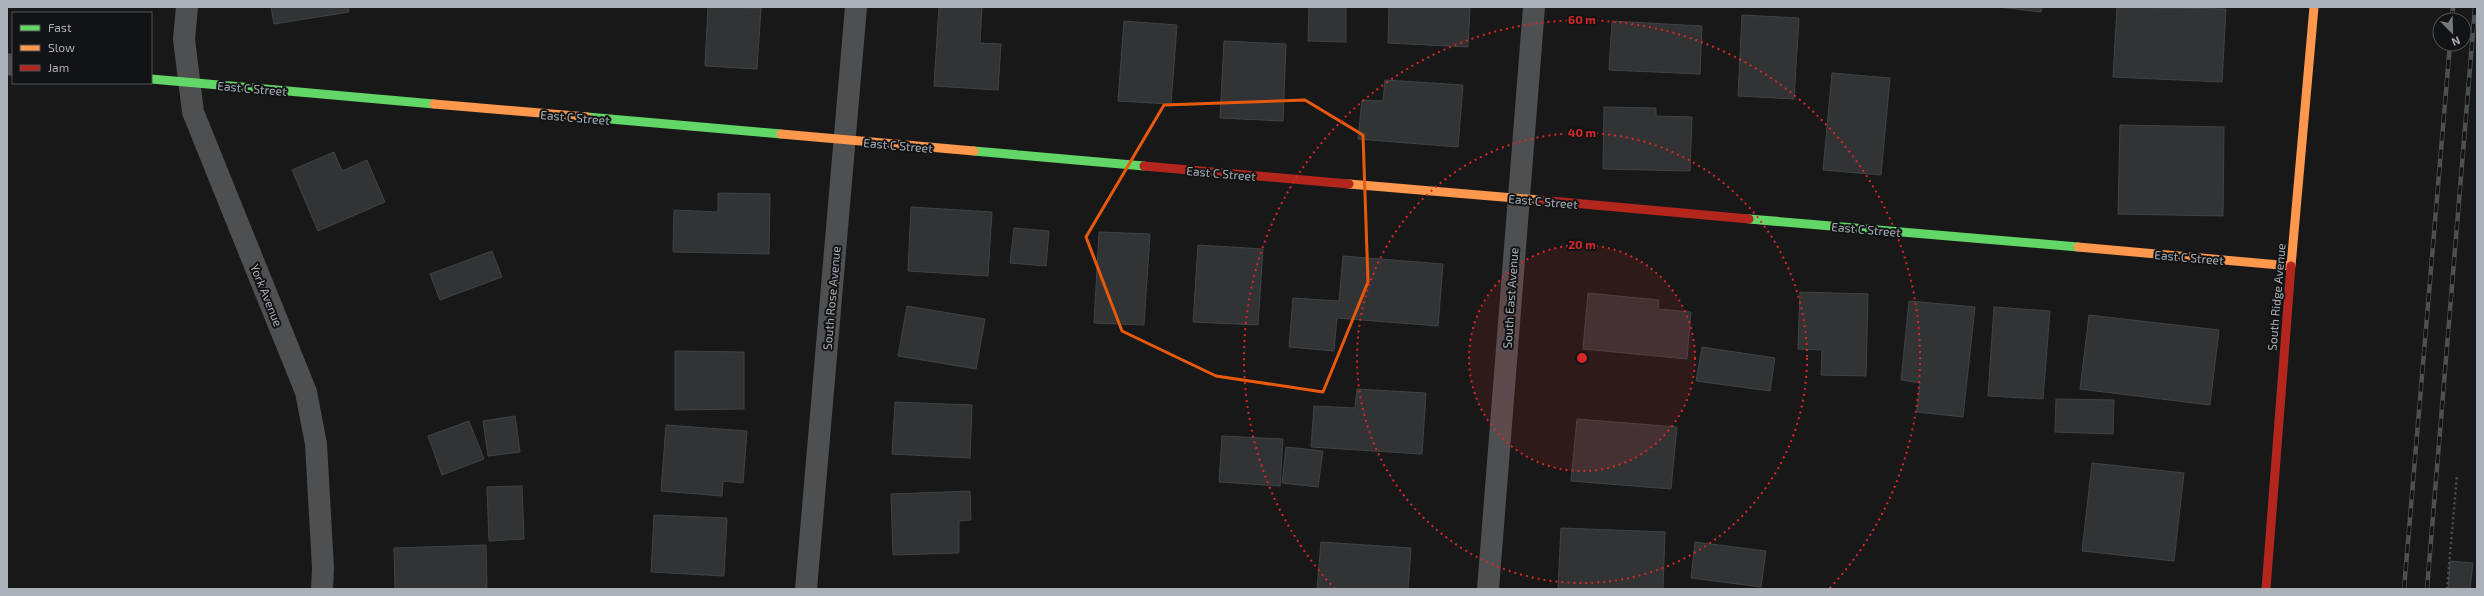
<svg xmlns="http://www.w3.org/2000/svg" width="2484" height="596" font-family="'Exo 2',sans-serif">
<rect width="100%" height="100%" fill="#181818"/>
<path fill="#323334" stroke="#404344" d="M271,7H348L349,12L274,24Z
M708,7L761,8L757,69L705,66Z
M939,7H982L980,43L1001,44L998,90L934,86Z
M1309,7H1346V42L1308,41Z
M1389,7H1470L1468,47L1388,43Z
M1999,7H2042L2041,12Z
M2117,7L2226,9L2222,82L2113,77Z
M1742,15L1799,18L1794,99L1738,96Z
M1124,21L1177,25L1171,104L1118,101Z
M1612,21L1702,26L1700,74L1609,70Z
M1224,41L1286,44L1283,121L1220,118Z
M1832,73L1890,78L1881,175L1823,170Z
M1385,80L1463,85L1458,147L1358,139L1362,100L1383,101Z
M1604,107L1656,108V116L1692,117L1690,171L1603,169Z
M2120,125L2224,127L2223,216L2118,214Z
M334,152L342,171L367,160L385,202L318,231L292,170Z
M718,193L770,194L769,254L673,252L674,210L718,212Z
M911,207L992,212L988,276L908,271Z
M1014,228L1049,231L1046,266L1010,263Z
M1099,232L1150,234L1144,325L1094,323Z
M1198,245L1263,249L1258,325L1193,322Z
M492,251L502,277L440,300L430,274Z
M1343,256L1443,264L1438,326L1337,318L1334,351L1289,347L1293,298L1339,301Z
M1800,292L1868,294L1866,376L1821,375L1822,350L1798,349Z
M1588,293L1659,300L1658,309L1691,312L1687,359L1583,349Z
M1909,301L1975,307L1963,417L1917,412L1920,383L1901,380Z
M907,306L985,319L976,369L898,356Z
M1994,307L2050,311L2043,399L1988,396Z
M2089,315L2219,330L2210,405L2080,389Z
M1702,347L1775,358L1770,391L1696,381Z
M675,351L744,352V409L675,410Z
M1357,389L1426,393L1422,454L1311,447L1314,406L1355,408Z
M2056,399L2114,400L2113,434L2055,432Z
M895,402L972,405L970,458L892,454Z
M515,416L520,452L488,456L483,421Z
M1577,419L1677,427L1671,489L1571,481Z
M469,421L484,459L442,475L428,436Z
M666,425L747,431L743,483L723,481L722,496L661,491Z
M1222,436L1283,439L1280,486L1219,482Z
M1286,447L1323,451L1318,487L1282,483Z
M2092,463L2184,473L2174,561L2082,551Z
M522,486L524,539L489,541L487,487Z
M970,491L971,520L959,521V553L893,555L891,494Z
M654,515L727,518L724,576L651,572Z
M1561,528L1665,532L1663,589H1558Z
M1321,542L1411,548L1408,589H1317Z
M1695,542L1766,551L1761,587L1691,578Z
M486,545L487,589H395L394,548Z
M2450,561L2473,563L2470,589H2448Z"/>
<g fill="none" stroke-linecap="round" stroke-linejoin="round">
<path stroke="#4e5053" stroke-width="2.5" stroke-dasharray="2 3" stroke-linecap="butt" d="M2447,589L2457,475"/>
<path stroke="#4d4f51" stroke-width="22" d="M187,7L184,39L193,112L306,392L316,444L323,568L322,589
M7,64L13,65
M806,589L856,7
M1488,589L1534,7"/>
<path stroke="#63d668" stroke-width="9" d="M151,79L434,104
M587,117L781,134
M974,151L1144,166
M1749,219L2078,247"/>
<path stroke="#ff974d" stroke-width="9" d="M434,104L587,117
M781,134L974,151
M1349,184L1539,200
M2078,247L2291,266
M2291,266L2314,7"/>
<path stroke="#b3261e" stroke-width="9" d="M1144,166L1349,184
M1539,200L1749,219
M2266,589L2291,266"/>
<g stroke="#4d4f51" stroke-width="4.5">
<path id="rail" d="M2452,20L2453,7
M2404,589L2450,44
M2427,589L2475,7"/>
</g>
<use href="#rail" stroke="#121314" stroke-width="3" stroke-dasharray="9" stroke-linecap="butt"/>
</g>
<path fill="none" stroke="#e8590c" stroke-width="3" stroke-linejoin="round" d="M1305,100L1363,135L1368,282L1323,392L1216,376L1122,331L1086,237L1164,105Z"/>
<circle cx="1582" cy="358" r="113" fill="#d62828" fill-opacity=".12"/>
<g fill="none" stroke="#d62828" stroke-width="2" stroke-dasharray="2 4">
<circle cx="1582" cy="358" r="113"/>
<circle cx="1582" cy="358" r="225"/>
<path d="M1335 589A338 338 0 1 1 1829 589"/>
</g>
<g text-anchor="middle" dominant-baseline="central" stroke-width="4" stroke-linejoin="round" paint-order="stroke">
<g font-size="12" fill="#aab1b9" stroke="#121314">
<text transform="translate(252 88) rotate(5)">East C Street</text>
<text transform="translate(575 117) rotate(5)">East C Street</text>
<text transform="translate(898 145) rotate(5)">East C Street</text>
<text transform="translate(1221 173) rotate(5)">East C Street</text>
<text transform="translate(1543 201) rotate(5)">East C Street</text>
<text transform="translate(1866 229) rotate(5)">East C Street</text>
<text transform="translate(2189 257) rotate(5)">East C Street</text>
<text transform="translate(267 295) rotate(68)">York Avenue</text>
<text transform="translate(2276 297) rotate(-85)">South Ridge Avenue</text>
<text transform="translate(831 298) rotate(-85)">South Rose Avenue</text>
<text transform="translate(1510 298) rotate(-86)">South East Avenue</text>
</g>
</g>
<circle cx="1582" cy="358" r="6" fill="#d62828" stroke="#121314" stroke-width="2"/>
<g font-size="12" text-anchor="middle" font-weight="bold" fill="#d62828" stroke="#121314" stroke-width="4" stroke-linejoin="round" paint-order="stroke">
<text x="1582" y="24">60 m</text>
<text x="1582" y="137">40 m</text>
<text x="1582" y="249">20 m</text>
</g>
<rect width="2484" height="596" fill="none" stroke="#aab1b9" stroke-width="16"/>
<rect x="12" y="12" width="140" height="72" fill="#121314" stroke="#4f5256"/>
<rect x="20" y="25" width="20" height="6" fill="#63d668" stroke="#4f5256"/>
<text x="48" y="32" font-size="12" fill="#aab1b9">Fast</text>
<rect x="20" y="45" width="20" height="6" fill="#ff974d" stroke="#4f5256"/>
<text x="48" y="52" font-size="12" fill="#aab1b9">Slow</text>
<rect x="20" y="65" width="20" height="6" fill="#b3261e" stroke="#4f5256"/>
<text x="48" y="72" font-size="12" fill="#aab1b9">Jam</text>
<g transform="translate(2452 32) rotate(157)"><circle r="19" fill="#121314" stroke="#4f5256"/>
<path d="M0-3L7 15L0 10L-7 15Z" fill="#777b81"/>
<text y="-6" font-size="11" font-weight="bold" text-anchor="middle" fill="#aab1b9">N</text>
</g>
</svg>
